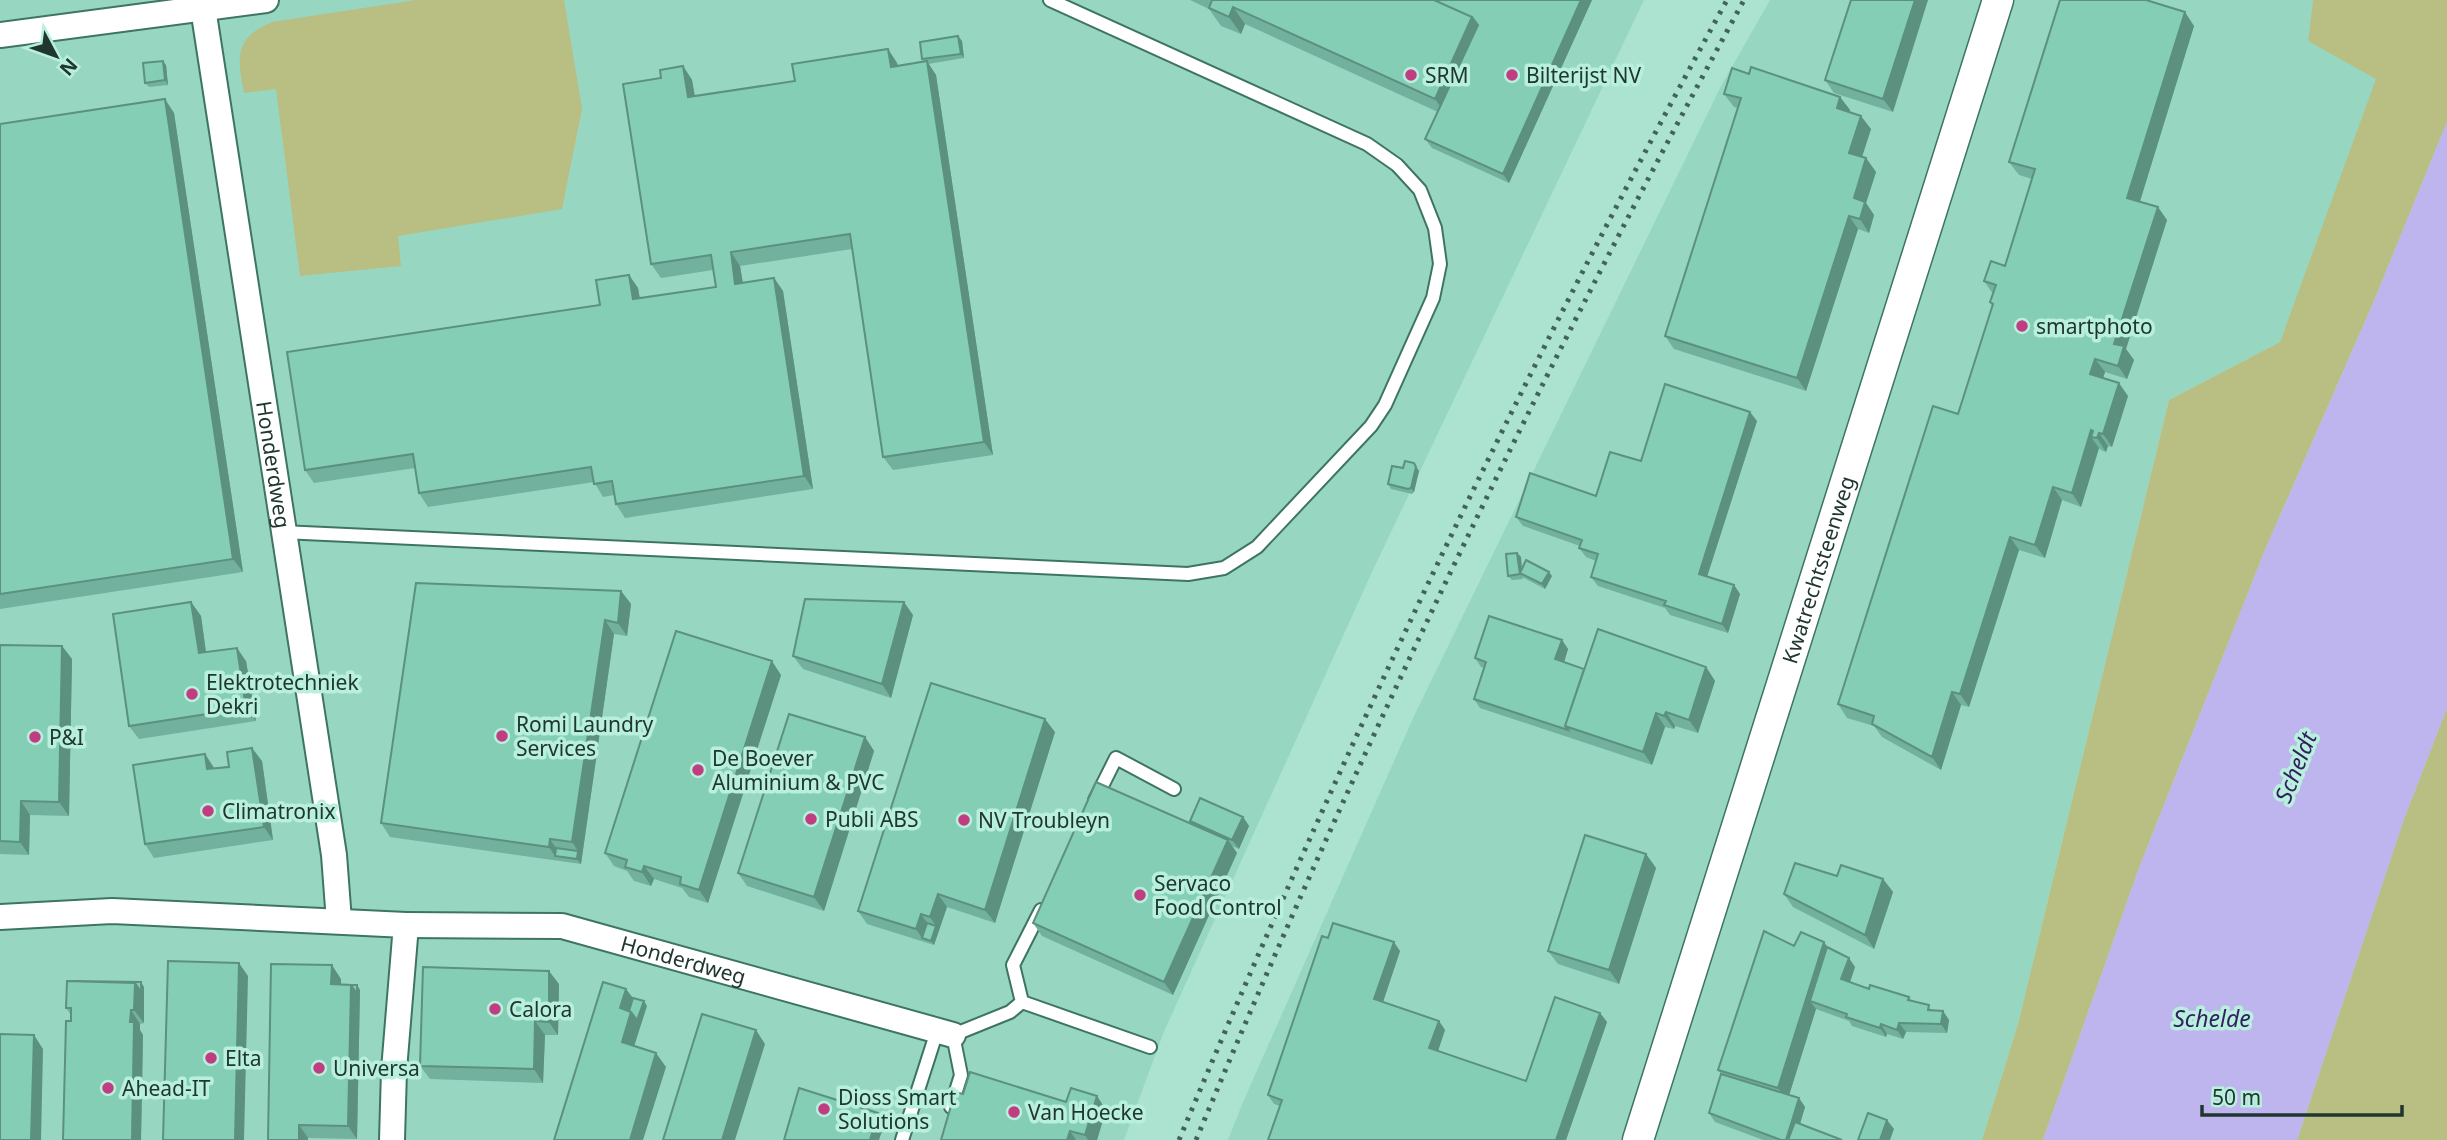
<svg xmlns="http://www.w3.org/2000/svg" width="2447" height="1140" font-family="'Noto Sans',sans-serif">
<rect width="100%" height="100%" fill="#abe3d0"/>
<path fill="#97d7c2" d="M0,0H1644L1372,572L1163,1034L1124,1140H0Z
M1770,0H2313L2309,41L2377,79L2280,342L2169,400L2018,1024L1982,1140H1228L1243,1102L1414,716L1721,86Z"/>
<path fill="#b9be83" d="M416,0H564L582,109L562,209L398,236L401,266L300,276L276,89L244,93C237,57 234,38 272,22Z
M2313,0H2447V122L2374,301L2265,550L2139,868L2043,1140H1982L2018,1024L2169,400L2280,342L2376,79L2308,41Z
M2447,708V1140H2297L2404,819Z"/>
<path fill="#beb4ee" d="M2447,122V708L2404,819L2297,1140H2043L2139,868L2265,550L2374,301Z"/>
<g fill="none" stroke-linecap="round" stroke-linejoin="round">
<g stroke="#3e7463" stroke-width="16">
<path id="service" d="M282,532L1188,574L1224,568L1257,547L1371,426L1385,405L1433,298L1440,264L1435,228L1420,190L1397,165L1367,144L1050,0
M1095,800L1116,758L1174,789
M1022,1002L1013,965L1041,910
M951,1107L961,1075L953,1035L1010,1012L1022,1002L1150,1047
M902,1140L937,1031"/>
</g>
<g stroke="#3e7463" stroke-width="28">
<g id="minor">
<path id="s1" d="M203,8L334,855L339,921"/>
<path d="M0,35L266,0"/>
<path d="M0,917L112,911L406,925L394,1070L392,1140"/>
<path id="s2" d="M406,925L562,926L953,1035"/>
</g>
</g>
<g stroke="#3e7463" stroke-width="33">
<g id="tertiary">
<path id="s3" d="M1638,1140L1998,0"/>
</g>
</g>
<use href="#service" stroke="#fff" stroke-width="12"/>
<use href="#minor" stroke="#fff" stroke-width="24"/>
<use href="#tertiary" stroke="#fff" stroke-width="30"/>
<path stroke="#436258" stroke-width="5" stroke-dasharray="3.5 7" stroke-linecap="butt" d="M1179,1140C1342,751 1524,370 1727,0
M1196,1140C1358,751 1542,370 1744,0"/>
</g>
<path fill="#72b19d" d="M1190,0H1592L1509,183L1432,148L1425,139L1438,112L1245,24L1241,34L1221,26L1209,9Z
M1851,0L1893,112L1834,93L1825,80Z
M2194,26L2140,201L2167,220L2126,349L2134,360L2127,379L2105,372L2103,378L2128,396L2112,447L2108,446L2106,452L2101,450L2099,448L2081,507L2062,500L2045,558L2019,550L1969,707L1961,705L1941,770L1882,737L1874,726L1847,718L1838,704L1958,414L1992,306L1990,302L1993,294L1984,281L2005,266L2032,179L2019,175L2009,162Z
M958,36L962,41L964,58L928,64L936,75L993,455L893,470L883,457L852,249L740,266L743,283L774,278L783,291L813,489L625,518L616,504L614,495L603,497L594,482L428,507L419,493L415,468L314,483L305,470L600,305L629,275L638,288L640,298L716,287L713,270L661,278L651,264L661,78L683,66L692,80L695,96L795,81L888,49L897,63L898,66L924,62L922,59Z
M166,65L168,85L149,87L145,83Z
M1749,74L1840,97L1850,110L1849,112L1871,129L1862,157L1866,158L1876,172L1866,203L1874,215L1869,233L1858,229L1806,391L1674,349L1665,336L1738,108L1734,107L1724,94Z
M174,113L243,572L0,609V124Z
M1757,421L1707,577L1734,585L1740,594L1728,633L1670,615L1665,608L1598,586L1591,577L1596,561L1586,557L1579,548L1580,546L1523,526L1516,517L1596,496L1641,461Z
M1414,463L1419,471L1414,492L1412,494L1391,489L1388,484L1403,468Z
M1517,553L1521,557L1522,569L1552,576L1545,589L1522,577L1523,579L1512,580L1508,576Z
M621,591L631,604L627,636L614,634L581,864L390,837L381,823Z
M191,602L201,616L206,652L246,661L256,721L139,739L129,726Z
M913,615L891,698L803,669L793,656Z
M1562,640L1568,649L1564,662L1584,669L1706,667L1715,681L1698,733L1675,726L1674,729L1665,727L1652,765L1480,708L1474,699L1484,668L1481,667L1475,658Z
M0,645L62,646L72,659L69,816L30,815L29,855L0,854Z
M781,675L708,903L689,897L682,888L654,879L651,886L634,881L627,871L614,866L605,853Z
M1055,732L995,923L947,907L934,945L867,924L858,911Z
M865,737L874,751L824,911L747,886L738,873Z
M205,754L214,768L262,761L273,840L154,858L145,844Z
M1243,817L1249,826L1239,849L1232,846L1237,853L1173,995L1042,936L1033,923L1192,824L1190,821Z
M1646,854L1656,868L1619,984L1558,964L1548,951Z
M1837,876L1883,879L1893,892L1874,949L1793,907L1784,894Z
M1328,938L1400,951L1383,1002L1439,1021L1445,1030L1438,1051L1526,1081L1600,1013L1607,1022L1566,1140L1280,1106L1274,1104L1268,1095Z
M1824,942L1827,947L1855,967L1850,982L1869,989L1909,997L1911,1000L1933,1010L1943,1011L1949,1020L1947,1033L1906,1032L1903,1039L1887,1034L1886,1037L1852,1026L1849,1021L1816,1009L1789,1095L1799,1098L1805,1107L1800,1124L1842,1140H1763L1715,1122L1709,1113L1721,1074L1718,1070L1794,946Z
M341,979V984L357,985L360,990L357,1139L308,1138V1140H268Z
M559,984L558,1035H545L543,1083L430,1079L420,1066Z
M144,987V1023L140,1024V1030L143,1035L141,1140H63L71,1015L66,1008Z
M963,1094L1066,1102L1097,1096L1106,1110L1097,1140H941Z"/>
<path fill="#5c907f" d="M1581,0H1592L1509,183L1503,174Z
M1915,0H1928L1893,112L1883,99Z
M1233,7L1245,24L1241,34L1229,17Z
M2185,12L2194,26L2137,211L2127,198Z
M1472,17L1484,34L1447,116L1435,99Z
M958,36L962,41L964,58L961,54Z
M888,49L897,63L900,80L891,67Z
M163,61L166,65L168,85L165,80Z
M927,61L936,75L993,455L984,442Z
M683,66L692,80L697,110L688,97Z
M1840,97L1850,110L1846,122L1837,108Z
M165,99L174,113L243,572L233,559Z
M1861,116L1871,129L1859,166L1849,153Z
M1866,158L1876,172L1866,203L1874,215L1869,233L1860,219L1854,198Z
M2158,207L2167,220L2126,349L2134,360L2127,379L2118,366L2114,344Z
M1849,216L1858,229L1806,391L1797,378Z
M731,252L740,266L745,297L735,284Z
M629,275L638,288L642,313L633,299Z
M774,278L783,291L813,489L804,476Z
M2095,359L2105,372L2100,387L2090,374Z
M2119,383L2128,396L2112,447L2103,434Z
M1750,412L1757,421L1705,583L1699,574Z
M2091,430L2097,438L2099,433L2108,446L2106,452L2097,438L2091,437L2099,448L2081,507L2072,493Z
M1416,467L1419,471L1414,492L1411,488Z
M2053,487L2062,500L2045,558L2035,545Z
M2010,537L2019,550L1969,707L1960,694Z
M1517,553L1521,557L1522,574L1520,573L1523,579L1520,574Z
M1549,572L1552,576L1545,589L1542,584Z
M1734,585L1740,594L1728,633L1722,624Z
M621,591L631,604L627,636L618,623Z
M191,602L201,616L208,667L199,653Z
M904,602L913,615L891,698L882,684Z
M605,620L614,634L581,864L577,859L578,851L572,842Z
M1562,640L1568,649L1562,669L1555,659Z
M62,646L72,659L69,816L59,802Z
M237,648L246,661L256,721L246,708Z
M772,661L781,675L708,903L699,890Z
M1706,667L1715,681L1698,733L1689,720Z
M1952,692L1961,705L1941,770L1932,757Z
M1666,712L1675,726L1674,729L1664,716Z
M1656,713L1665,727L1652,765L1643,752Z
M1045,719L1055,732L995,923L985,910Z
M865,737L874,751L824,911L814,897Z
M252,748L262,761L273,840L264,827Z
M205,754L214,768L216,783L207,769Z
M21,801L30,815L29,855L20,842Z
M1243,817L1249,826L1239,849L1232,840Z
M550,839L559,853L555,856L549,847Z
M1228,840L1237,853L1173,995L1164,982Z
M1646,854L1656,868L1619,984L1609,970Z
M644,866L654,879L651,886L642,872Z
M1883,879L1893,892L1874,949L1865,935Z
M938,894L947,907L934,945L931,941L936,926L930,917Z
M921,914L930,927L922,938L916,929Z
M1394,942L1400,951L1381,1008L1374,999Z
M1824,942L1833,956L1810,1001L1816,1009L1787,1102L1778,1088Z
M1849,958L1855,967L1848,988L1841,979Z
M239,963L248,976L244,1140H235Z
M332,965L341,979V993L331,984Z
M549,971L559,984L558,1035L549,1022Z
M141,982L144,987V1023L134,1010L135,983Z
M351,985H357L360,990L357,1139L348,1126Z
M626,989L636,1002L644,1001L647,1006L631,1056L622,1042L620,1008Z
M131,1010L140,1024V1030L143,1035L141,1140H132Z
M1943,1011L1949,1020L1947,1033L1941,1024Z
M1600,1013L1607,1022L1566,1140H1556Z
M535,1021L545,1035L543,1083L534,1069Z
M1439,1021L1445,1030L1436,1057L1429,1048Z
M1899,1023L1906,1032L1903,1039L1897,1030Z
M1881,1024L1887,1034L1886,1037L1880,1028Z
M756,1030L765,1044L735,1140H722Z
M34,1035L43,1049L41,1140H31Z
M656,1053L666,1067L643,1140H630Z
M1097,1096L1106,1110L1097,1140H1088L1085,1135Z
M1799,1098L1805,1107L1795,1140H1786Z
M878,1113L885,1122L879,1140H870Z
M1887,1120L1894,1129L1890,1140H1880Z
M299,1125L308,1138V1140H299Z
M1070,1131L1076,1140H1067Z"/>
<path fill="#84ceb6" stroke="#5c907f" stroke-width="2" d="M1212,0H1434L1472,17L1435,99L1233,7L1229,17L1209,8Z
M1434,0H1581L1503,174L1425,139L1478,25L1472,17Z
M1851,0H1915L1883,99L1825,80Z
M2060,0H2146L2185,12L2127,198L2158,207L2114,344L2124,346L2118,366L2095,359L2090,374L2119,383L2103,434L2099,433L2097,438L2091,437L2093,431L2091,430L2072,493L2053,487L2035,545L2010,537L1960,694L1952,692L1932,757L1872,724L1874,716L1838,704L1933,406L1958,414L1993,304L1990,302L1996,285L1984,281L1991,261L2005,266L2035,169L2009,162Z
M958,36L961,54L922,59L920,42Z
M888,49L891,67L927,61L984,442L883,457L850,234L731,252L735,284L774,278L804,476L616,504L612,481L594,484L591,467L419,493L413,454L305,470L287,352L600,305L596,280L629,275L633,299L716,287L711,255L651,264L623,84L661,78L660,70L683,66L688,97L795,81L792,64Z
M163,61L165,80L145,83L143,63Z
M1751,67L1840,97L1837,108L1861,116L1849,153L1866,158L1854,198L1865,202L1860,219L1849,216L1797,378L1665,336L1741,98L1724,94L1732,68L1749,74Z
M165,99L233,559L0,594V124Z
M1665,384L1750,412L1699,574L1734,585L1722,624L1664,605L1666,601L1591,577L1598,554L1579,548L1582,540L1516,517L1530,473L1596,496L1610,452L1641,461Z
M1405,461L1414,463L1416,467L1411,488L1408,489L1388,484L1392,466L1403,468Z
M1517,553L1520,574L1508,576L1506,554Z
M1526,560L1549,572L1542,584L1520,573Z
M416,583L621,591L618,623L605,620L572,842L550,839L549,847L381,823Z
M805,599L904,602L882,684L793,656Z
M191,602L199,653L237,648L246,708L129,726L113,614Z
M1489,616L1562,640L1555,659L1584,669L1565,726L1568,730L1474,699L1486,662L1475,658Z
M1598,629L1706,667L1689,720L1666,712L1664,716L1656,713L1643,752L1565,726Z
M676,631L772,661L699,890L680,884L681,877L644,866L642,872L625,867L627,860L605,853Z
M0,645L62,646L59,802L21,801L20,842L0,841Z
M931,683L1045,719L985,910L938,894L930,917L921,914L916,929L858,911Z
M789,714L865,737L814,897L738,873Z
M252,748L264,827L145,844L133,765L205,754L207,769L229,767L227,752Z
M1096,782L1228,840L1164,982L1033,923Z
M1200,798L1243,817L1232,840L1190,821Z
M1585,835L1646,854L1609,970L1548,951Z
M556,848L578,851L577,859L555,856Z
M1795,863L1837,876L1841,865L1883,879L1865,935L1784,894Z
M927,923L936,926L931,941L922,938Z
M1333,923L1394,942L1374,999L1439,1021L1429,1048L1526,1081L1555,997L1600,1013L1556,1140H1268L1282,1100L1268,1095L1322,936L1328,938Z
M1764,931L1794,946L1801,932L1824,942L1778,1088L1718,1070Z
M1827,947L1849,958L1841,979L1869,989L1870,985L1909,997L1908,1000L1929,1005L1928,1010L1943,1011L1941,1024L1899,1023L1897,1030L1881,1024L1880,1028L1846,1017L1847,1014L1810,1001Z
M168,961L239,963L235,1140H163Z
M271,964L332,965L331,984L351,985L348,1126L299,1125V1140H268Z
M423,967L549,971V1022L535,1021L534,1069L420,1066Z
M67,981L135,983L134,1010H131L130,1022H134L132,1140H63L66,1021H71V1008H66Z
M73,981L141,982V992L135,983Z
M603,982L626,989L620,1008L631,1012L622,1042L656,1053L630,1140H554Z
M351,985H357V994Z
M633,998L644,1001L637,1020L631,1012L629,1011Z
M702,1014L756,1030L722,1140H663Z
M0,1034L34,1035L31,1140H0Z
M970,1072L1066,1102L1071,1088L1097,1096L1085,1135L1070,1131L1067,1140H941L955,1092L963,1094Z
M1721,1074L1799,1098L1786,1140H1781L1709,1113Z
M799,1088L878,1113L870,1140H784Z
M1868,1113L1887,1120L1880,1140H1858Z
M1795,1122L1842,1140H1788Z"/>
<g fill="#c13d82" stroke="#b8f0dd" stroke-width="2.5">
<circle cx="1411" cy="75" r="7"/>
<circle cx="1512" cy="75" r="7"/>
<circle cx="2022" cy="326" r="7"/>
<circle cx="192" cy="694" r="7"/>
<circle cx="502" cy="736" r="7"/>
<circle cx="35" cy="737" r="7"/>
<circle cx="698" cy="770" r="7"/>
<circle cx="208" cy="811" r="7"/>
<circle cx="811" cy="819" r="7"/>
<circle cx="964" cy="820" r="7"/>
<circle cx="1140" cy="895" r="7"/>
<circle cx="495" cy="1009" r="7"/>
<circle cx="211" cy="1058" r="7"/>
<circle cx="319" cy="1068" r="7"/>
<circle cx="108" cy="1088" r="7"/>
<circle cx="824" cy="1109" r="7"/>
<circle cx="1014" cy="1112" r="7"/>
</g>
<g text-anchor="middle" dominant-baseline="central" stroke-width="7" stroke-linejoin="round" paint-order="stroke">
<g font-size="21" fill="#203730" stroke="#b8f0dd" text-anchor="start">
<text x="1425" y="75">SRM</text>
<text x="1526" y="75">Bilterijst NV</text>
<text x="2036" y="326">smartphoto</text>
<text x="206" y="682">Elektrotechniek<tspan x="206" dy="24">Dekri</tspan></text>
<text x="516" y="724">Romi Laundry<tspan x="516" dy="24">Services</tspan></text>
<text x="49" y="737">P&amp;I</text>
<text x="712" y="758">De Boever<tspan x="712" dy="24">Aluminium &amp; PVC</tspan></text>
<text x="222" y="811">Climatronix</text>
<text x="825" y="819">Publi ABS</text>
<text x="978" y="820">NV Troubleyn</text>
<text x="1154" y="883">Servaco<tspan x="1154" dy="24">Food Control</tspan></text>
<text x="509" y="1009">Calora</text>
<text x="225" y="1058">Elta</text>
<text x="333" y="1068">Universa</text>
<text x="122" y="1088">Ahead-IT</text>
<text x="838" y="1097">Dioss Smart<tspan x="838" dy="24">Solutions</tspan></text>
<text x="1028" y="1112">Van Hoecke</text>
</g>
<g font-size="21" fill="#203730" stroke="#b8f0dd">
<text stroke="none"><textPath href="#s1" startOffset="462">Honderdweg</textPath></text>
<text stroke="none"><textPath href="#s3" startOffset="598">Kwatrechtsteenweg</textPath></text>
<text stroke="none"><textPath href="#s2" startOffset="282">Honderdweg</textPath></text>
</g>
<g font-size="23" font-style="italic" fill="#321e60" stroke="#b8f0dd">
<text transform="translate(2295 767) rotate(-68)">Scheldt</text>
<text x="2212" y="1018">Schelde</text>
</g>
</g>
<g transform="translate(56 56) rotate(131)" stroke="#b8f0dd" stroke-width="5" paint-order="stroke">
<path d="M0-5L12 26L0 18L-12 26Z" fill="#203730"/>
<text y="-10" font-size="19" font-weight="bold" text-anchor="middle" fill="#203730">N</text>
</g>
<path d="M2202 1105v10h200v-10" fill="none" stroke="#203730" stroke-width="3.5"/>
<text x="2212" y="1105" font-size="21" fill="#203730" stroke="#b8f0dd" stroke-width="5" paint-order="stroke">50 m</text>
</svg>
